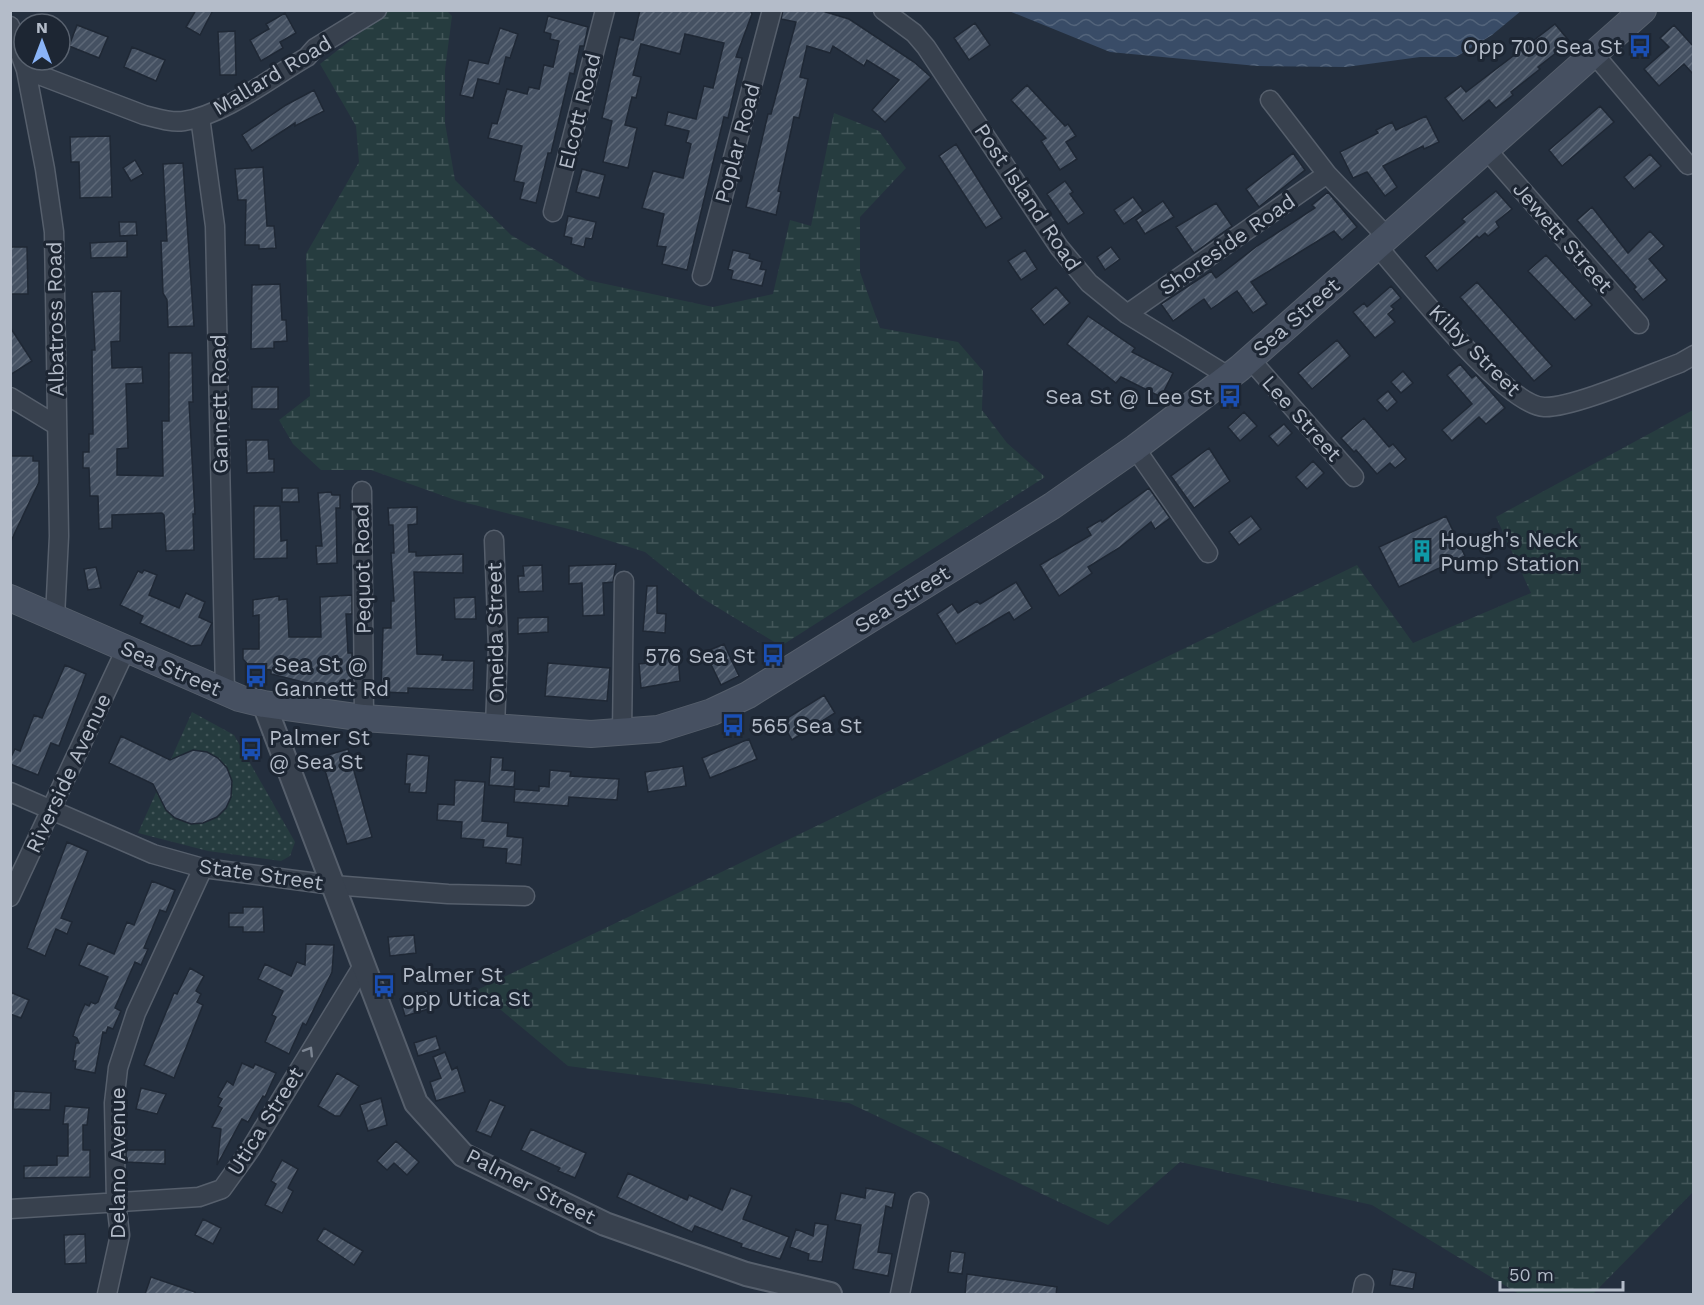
<svg xmlns="http://www.w3.org/2000/svg" width="1704" height="1305" font-family="'Work Sans',sans-serif">
<defs>
<pattern id="grass-dots" width="8" height="8" patternUnits="userSpaceOnUse" patternTransform="scale(1.5)"><rect width="8" height="8" fill="#263c3f"/><path d="M2 2h.1M6 6h.1" fill="none" stroke="#435659" stroke-width="1.8" stroke-linecap="round"/></pattern>
<pattern id="wetland-marsh" width="20" height="14" patternUnits="userSpaceOnUse" patternTransform="scale(1.5)"><rect width="20" height="14" fill="#263c3f"/><path d="M1 5h8M5 5V1M11 12h8M15 12V8" fill="none" stroke="#435659"/></pattern>
<pattern id="water-waves" width="16" height="10" patternUnits="userSpaceOnUse" patternTransform="scale(1.5)"><rect width="16" height="10" fill="#394c67"/><path d="M0 5q4-4 8 0t8 0" fill="none" stroke="#53647b"/></pattern>
<pattern id="building-hatch" width="6" height="6" patternUnits="userSpaceOnUse" patternTransform="scale(1.5)"><rect width="6" height="6" fill="#455162"/><path d="M-1 1l2-2M0 6l6-6M5 7l2-2" fill="none" stroke="#5d6877"/></pattern>
</defs>
<rect width="100%" height="100%" fill="#242f3e"/>
<path fill="url(#grass-dots)" d="M192,712L234,735L295,842L290,856L281,861L208,851L138,833Z"/>
<path fill="url(#wetland-marsh)" d="M388,11H447L452,16L445,70V123L455,180L511,235L587,280L713,307L773,294L790,220L811,226L834,113L879,131L906,168L860,217V272L880,328L958,342L983,371L982,410L1007,443L1045,477L781,646L702,598L645,552L588,534L455,500L371,470H321L293,444L279,420L310,396L306,254L359,162L356,126L320,64Z
M1693,410V1192L1593,1294H1519L1372,1205L1180,1162L1108,1225L849,1103L568,1066L477,990L1357,565L1413,643L1531,593L1496,517Z"/>
<path fill="url(#water-waves)" d="M1009,11L1521,10V11L1492,35L1456,57H1420L1346,67L1257,66L1110,52Z"/>
<path fill="url(#building-hatch)" stroke="#1f2835" stroke-width="1.5" d="M196,10H213L200,35L186,27Z
M640,10H750L752,14L736,57L742,58L728,118L724,117L687,270L662,264L666,247L657,246L664,214L642,208L653,171L683,178L691,144L686,142L689,131L665,125L668,112L696,119L704,86L713,88L724,43L685,34L680,54L641,44L633,75L641,77L636,98L632,97L625,125L637,128L628,168L603,162L612,121L602,118L620,37L633,40Z
M783,10H819L849,19L914,62L931,77L885,122L872,110L899,80L867,60L864,66L833,46L830,53L807,46L800,77L808,79L799,118L794,117L778,191L781,192L776,215L746,207L768,114H771L796,22L781,19Z
M285,13L296,33L280,42L283,48L261,61L250,40L269,29L266,24Z
M548,16L588,27L584,46H580L574,74L570,73L551,153H548L536,203L520,199L524,183L514,181L522,146L488,138L492,123L497,124L507,89L527,94L529,87L539,89L544,65L553,67L559,41L550,39L551,34L544,32Z
M975,23L990,45L969,60L954,38Z
M1555,24L1570,42L1538,67L1540,69L1511,92L1513,95L1496,108L1489,100L1463,121L1445,98L1461,86L1466,92Z
M77,25L108,37L99,58L69,46Z
M1674,25L1694,47V75L1684,64L1659,86L1644,69L1669,47L1660,38Z
M500,28L518,34L510,58L506,57L499,84L478,79L473,98L460,95L469,60L488,64Z
M235,31L236,75H220L218,32Z
M132,47L165,60L156,81L124,67Z
M1027,85L1065,126L1068,124L1076,136L1066,142L1077,159L1060,170L1041,141L1046,138L1011,100Z
M314,90L324,111L295,126V123L252,151L242,135L286,105Z
M1600,106L1614,122L1562,166L1549,150Z
M1426,116L1439,142L1424,149L1423,146L1383,166L1397,187L1385,196L1367,172L1353,178L1340,152L1378,133L1376,130L1392,122L1396,130Z
M110,136L112,197L80,198L79,162H71L70,137Z
M956,144L1002,218L986,228L939,156Z
M1293,153L1305,170L1259,207L1246,189Z
M1650,154L1661,166L1634,189L1624,177Z
M135,160L143,174L131,181L123,168Z
M183,163L194,326L168,327L167,300L163,293L161,241H167L163,164Z
M263,167L267,226H274L276,248L259,249V245H245L246,200H238L235,169Z
M582,169L605,175L599,198L576,192Z
M1065,181L1073,192L1070,194L1084,213L1068,224L1047,194Z
M1496,191L1512,209L1496,222L1499,227L1488,236L1485,233L1479,238L1477,236L1437,271L1425,256L1465,222L1462,219Z
M1328,192L1357,227L1342,240L1334,231L1251,282L1267,304L1253,313L1237,291L1211,309L1204,299L1173,321L1161,304L1211,271L1216,278L1257,246L1315,208L1312,205Z
M1133,197L1143,211L1124,224L1114,210Z
M1163,201L1174,217L1145,234L1136,220Z
M1216,203L1232,226L1194,253L1176,227Z
M1592,207L1628,253L1650,231L1664,246L1649,259L1667,280L1643,300L1634,289L1636,287L1577,220Z
M568,216L596,222L592,239L586,238L584,247L571,244L572,238L564,236Z
M119,222H136L137,235L120,236Z
M127,241V257L91,258L90,243Z
M10,247H27L28,294H10Z
M1111,247L1120,259L1105,270L1097,257Z
M733,250L750,254L749,258L762,262L760,269L766,270L762,286L731,279L733,271L728,269Z
M1025,250L1037,269L1021,280L1008,261Z
M1546,255L1592,305L1575,320L1528,271Z
M1477,282L1552,366L1534,381L1460,297Z
M280,284L282,320H286L287,341L274,342V348L251,349L252,285Z
M1391,286L1401,298L1391,306L1394,309L1388,314L1395,322L1375,338L1353,312L1364,303L1367,307Z
M1056,287L1070,303L1044,325L1031,309Z
M121,291L120,341L111,342L112,368L142,367L143,383L126,384L128,448L117,449V475L163,476L162,421H169V353H192L193,402H189L195,514H193L194,550L166,551L164,515L162,513L112,515V528L99,529L98,496H90L89,468H83V452H89V434H93L92,350H95L92,292Z
M1088,316L1135,348L1132,352L1173,373L1161,397L1121,377L1116,383L1067,344Z
M10,327L32,361L10,375Z
M1337,340L1350,356L1312,389L1298,373Z
M1460,364L1472,378L1476,375L1505,408L1486,424L1479,417L1452,441L1442,430L1472,404L1447,375Z
M1403,371L1413,383L1401,393L1391,382Z
M252,387H278V409H252Z
M1388,391L1397,402L1387,411L1377,400Z
M1244,412L1257,426L1240,441L1228,427Z
M1364,418L1389,447L1393,444L1406,459L1395,468L1390,463L1377,474L1356,450L1354,452L1341,438Z
M1284,424L1292,433L1278,446L1269,436Z
M246,440H268L269,459H274V472L247,473Z
M1209,448L1230,481L1194,508L1171,476Z
M10,456H33V461H39V482L10,543Z
M1313,461L1324,473L1307,489L1296,477Z
M282,488H298L299,502H282Z
M1149,488L1170,518L1155,529L1151,522L1119,548L1088,567L1092,573L1059,596L1040,565L1091,535L1087,528L1101,520L1102,522Z
M331,492L332,495H340V508H336L337,563L317,564L316,546H322L318,493Z
M254,506H280L281,541L287,540V558L254,559Z
M417,507V524L408,525L409,552H416V556L463,554V573L414,572L417,654L443,655L442,660L474,661L473,690L408,688V693L381,692L383,628H391V601H394L391,553H394L393,525H389L388,508Z
M1251,516L1261,529L1239,545L1229,532Z
M1446,516L1465,556L1399,587L1379,547Z
M616,564L613,582L603,583L604,615L583,616L582,583L569,584V566Z
M542,565L543,591L519,592L518,576H524L523,566Z
M96,567L101,588L88,590L84,569Z
M144,570L157,575L149,595L179,608L186,593L205,602L199,617L212,623L201,645L191,646L140,623L143,616L120,605L138,571L142,573Z
M1016,582L1032,608L1014,620L1009,612L956,644L937,614L952,604L958,613L977,601L980,604Z
M647,586H657V613L666,614L665,633L643,631Z
M352,595V614H346L348,653H352V688L331,689L271,674V670L251,668L243,659V649H259V615L253,616V600L279,596V600L287,599L289,637H321L320,597Z
M475,597L476,619H455L454,598Z
M548,617V632L518,634V618Z
M724,644L739,676L721,685L705,652Z
M678,655L680,681L641,688L639,664L664,661L663,657Z
M548,663L610,668L607,701L545,696Z
M65,665L86,674L59,746L51,743L38,775L10,764V759L15,749L20,751L34,715L42,718Z
M824,695L835,713L792,740L781,722Z
M121,736L170,760L193,750L207,752L218,758L227,768L232,781L231,797L226,808L217,817L203,823L191,824L175,818L166,810L153,784L109,763Z
M749,739L757,759L710,778L702,758Z
M348,749L372,837L347,844L321,757Z
M407,754L429,756L426,793L409,792L410,784H405Z
M491,757L503,758L502,770L515,771L514,787L489,785Z
M683,766L686,786L648,792L645,772Z
M550,770L571,772L570,776L619,779L617,800L569,797L568,806L514,802L515,789L539,791V786L549,787Z
M455,780L485,782L482,821L508,823L507,836L523,838L521,865L506,863L507,849L483,847L484,840L461,838L462,822L437,820L438,804L454,805Z
M67,842L88,851L61,918L72,922L67,934L56,929L45,956L27,948Z
M152,881L175,890L166,912L160,910L144,948L148,949L141,965L135,962L115,1008L121,1011L113,1029L108,1027L106,1033L103,1032L95,1073L75,1069L76,1061H73L76,1043H79L77,1038L73,1036L80,1015L85,1004L89,1006L91,1002L95,1004L98,1002L108,977L79,965L88,943L114,954L127,922L134,925Z
M243,907H263L264,932H243V927H229V913H243Z
M414,935L416,953L390,956L388,937Z
M306,944L334,945L332,972L306,1025L303,1023L289,1054L265,1042L276,1017L272,1015L283,991L258,979L265,964L291,976L297,962L305,965Z
M190,968L204,976L196,991L201,994L197,1002L203,1005L174,1078L144,1065L174,993L177,994Z
M427,991L432,1008L405,1016L400,999Z
M10,992L29,1000L21,1018L10,1014Z
M436,1036L440,1049L418,1056L414,1043Z
M445,1052L452,1070L457,1067L465,1092L436,1101L430,1082L441,1078L433,1057Z
M242,1063L253,1068L255,1064L276,1073L265,1097L263,1096L248,1122L242,1119L217,1165L221,1129L212,1127L222,1108L218,1106L222,1099L218,1097L227,1081L233,1085Z
M337,1073L359,1086L340,1116H335L318,1106Z
M141,1088L166,1094L157,1114L136,1109Z
M14,1091L51,1093L50,1110L13,1109Z
M381,1098L387,1125L368,1131L360,1105Z
M490,1100L505,1106L491,1137L476,1131Z
M65,1106L89,1108L87,1125H83V1150H90V1177L24,1178V1166L57,1165V1156H68V1124H63Z
M531,1129L586,1153L575,1178L558,1171L560,1168L521,1150Z
M396,1141L419,1162L407,1175L394,1163L387,1170L377,1161Z
M126,1150H165V1164L126,1162Z
M282,1160L298,1169L288,1188L293,1191L282,1213L265,1205L276,1184L271,1181Z
M628,1173L687,1200L689,1195L722,1210L731,1188L752,1196L743,1219L789,1237L780,1259L741,1247L742,1244L695,1226L692,1232L617,1197Z
M866,1188L895,1193L892,1208L886,1206L878,1252L892,1254L888,1276L853,1269L861,1225L835,1220L841,1193L865,1198Z
M203,1219L221,1228L213,1244L195,1235Z
M815,1223L828,1225L822,1262L808,1260L809,1254L790,1247L796,1229L813,1236Z
M324,1228L363,1251L354,1265L317,1240Z
M85,1234L86,1263L65,1264L64,1235Z
M951,1251L965,1253L962,1274L948,1272Z
M1393,1269L1416,1273L1413,1289L1390,1285Z
M967,1274L1057,1287L1056,1294H965Z
M151,1277L195,1292V1294H145Z"/>
<g fill="none" stroke-linecap="round" stroke-linejoin="round">
<g stroke="#565f6c" stroke-width="21">
<path id="minor" d="M883,10L914,33L926,47L1059,247L1089,283L1127,314L1228,376
M10,26L26,70L45,169L54,232L59,536L55,617
M1595,55L1688,165
M26,70L144,115C157,118 170,123 184,121C224,115 272,77 307,57L315,48L377,10
M1270,100L1327,174
M200,117L215,226L225,691
M1486,149L1639,324
M553,212L605,10
M1377,246C1407,280 1504,405 1544,407C1573,408 1650,374 1680,363L1694,355
M702,276L772,10
M1127,314L1327,174L1387,237
M1249,358L1354,477
M10,397L56,425
M1135,448L1208,553
M362,491L364,718
M494,540L498,647L495,727
M622,733L624,581
M10,792L153,854L203,868L333,885L448,894L525,896
M10,897L126,649
M10,1209L199,1197L222,1189L250,1150L364,964
M107,1294L120,1235L116,1202L114,1103L118,1068L136,1013L203,868
M900,1294L919,1202
M1362,1294L1364,1284"/>
</g>
<g stroke="#565f6c" stroke-width="26">
<path id="tertiary" d="M264,704L416,1103L463,1155L605,1224L746,1274L830,1294"/>
</g>
<g stroke="#565f6c" stroke-width="28">
<path id="secondary" d="M10,598L239,698L264,704L364,718L591,734L658,729L712,712L748,695L1052,506L1135,448L1240,368L1643,10"/>
</g>
<use href="#minor" stroke="#38414e" stroke-width="18"/>
<use href="#tertiary" stroke="#38414e" stroke-width="22"/>
<use href="#secondary" stroke="#465061" stroke-width="26"/>
</g>
<defs><path id="oneway-chevron" d="M-2-3.5L2.5 0L-2 3.5" fill="none" stroke-width="1.6" stroke-linecap="round" stroke-linejoin="round" transform="scale(1.5)"/></defs>
<use stroke="#7c8592" href="#oneway-chevron" transform="translate(309 1051) rotate(-58)"/>
<defs>
<g id="bus-bare" transform="scale(1.8)"><path d="M-5-6H5V4H4V6H2V4H-2V6H-4V4H-5ZM-3.5-4V0h7V-4ZM-3.5 1.2v1.5H-2V1.2ZM2 1.2v1.5H3.5V1.2Z" fill="#1a4fb4" stroke="#1d2633" stroke-width="2.5" paint-order="stroke"/></g>
<g id="building-bare" transform="scale(1.8)"><path d="M-4-6H4V6H1V3H-1V6H-4ZM-2.5-4.3h1.7v1.8h-1.7ZM.8-4.3h1.7v1.8H.8ZM-2.5-1h1.7V.8h-1.7ZM.8-1h1.7V.8H.8Z" fill="#0f9aa8" stroke="#1d2633" stroke-width="2.5" paint-order="stroke"/></g>
</defs>
<g fill-rule="evenodd">
<use href="#bus-bare" x="1640" y="46"/>
<use href="#bus-bare" x="1230" y="396"/>
<use href="#building-bare" x="1422" y="551"/>
<use href="#bus-bare" x="773" y="655"/>
<use href="#bus-bare" x="256" y="676"/>
<use href="#bus-bare" x="733" y="725"/>
<use href="#bus-bare" x="251" y="749"/>
<use href="#bus-bare" x="384" y="986"/>
</g>
<g text-anchor="middle" dominant-baseline="central" stroke-width="6" stroke-linejoin="round" paint-order="stroke">
<g font-size="21" fill="#b4bcc9" stroke="#1d2633" text-anchor="start">
<text x="1622" y="46" text-anchor="end">Opp 700 Sea St</text>
<text x="1212" y="396" text-anchor="end">Sea St @ Lee St</text>
<text x="1440" y="539">Hough's Neck<tspan x="1440" dy="24">Pump Station</tspan></text>
<text x="755" y="655" text-anchor="end">576 Sea St</text>
<text x="274" y="664">Sea St @<tspan x="274" dy="24">Gannett Rd</tspan></text>
<text x="751" y="725">565 Sea St</text>
<text x="269" y="737">Palmer St<tspan x="269" dy="24">@ Sea St</tspan></text>
<text x="402" y="974">Palmer St<tspan x="402" dy="24">opp Utica St</tspan></text>
</g>
<g font-size="21" fill="#b4bcc9" stroke="#1d2633">
<text transform="translate(272 75) rotate(-31)">Mallard Road</text>
<text transform="translate(579 111) rotate(-76)">Elcott Road</text>
<text transform="translate(737 143) rotate(-75)">Poplar Road</text>
<text transform="translate(1028 197) rotate(56)">Post Island Road</text>
<text transform="translate(1563 237) rotate(49)">Jewett Street</text>
<text transform="translate(1227 244) rotate(-35)">Shoreside Road</text>
<text transform="translate(1296 317) rotate(-41)">Sea Street</text>
<text transform="translate(55 319) rotate(-91)">Albatross Road</text>
<text transform="translate(1475 350) rotate(45)">Kilby Street</text>
<text transform="translate(219 404) rotate(-91)">Gannett Road</text>
<text transform="translate(1302 418) rotate(48)">Lee Street</text>
<text transform="translate(362 569) rotate(-91)">Pequot Road</text>
<text transform="translate(902 599) rotate(-32)">Sea Street</text>
<text transform="translate(495 633) rotate(-91)">Oneida Street</text>
<text transform="translate(171 668) rotate(24)">Sea Street</text>
<text transform="translate(68 773) rotate(-65)">Riverside Avenue</text>
<text transform="translate(261 874) rotate(8)">State Street</text>
<text transform="translate(265 1121) rotate(-58)">Utica Street</text>
<text transform="translate(117 1163) rotate(-90)">Delano Avenue</text>
<text transform="translate(531 1186) rotate(27)">Palmer Street</text>
</g>
</g>
<rect width="1704" height="1305" fill="none" stroke="#b4bcc9" stroke-width="24"/>
<g transform="translate(42 42)"><circle r="28" fill="#1d2633" stroke="#59626f" stroke-width="1.5"/>
<path d="M0-4.5L10 22L0 15L-10 22Z" fill="#8ab4f8"/>
<text y="-9" font-size="16" font-weight="bold" text-anchor="middle" fill="#b4bcc9">N</text>
</g>
<path d="M1500 1281v9h123v-9" fill="none" stroke="#b4bcc9" stroke-width="3"/>
<text x="1509" y="1281" font-size="18" fill="#b4bcc9" stroke="#1d2633" stroke-width="4.5" paint-order="stroke">50 m</text>
</svg>
